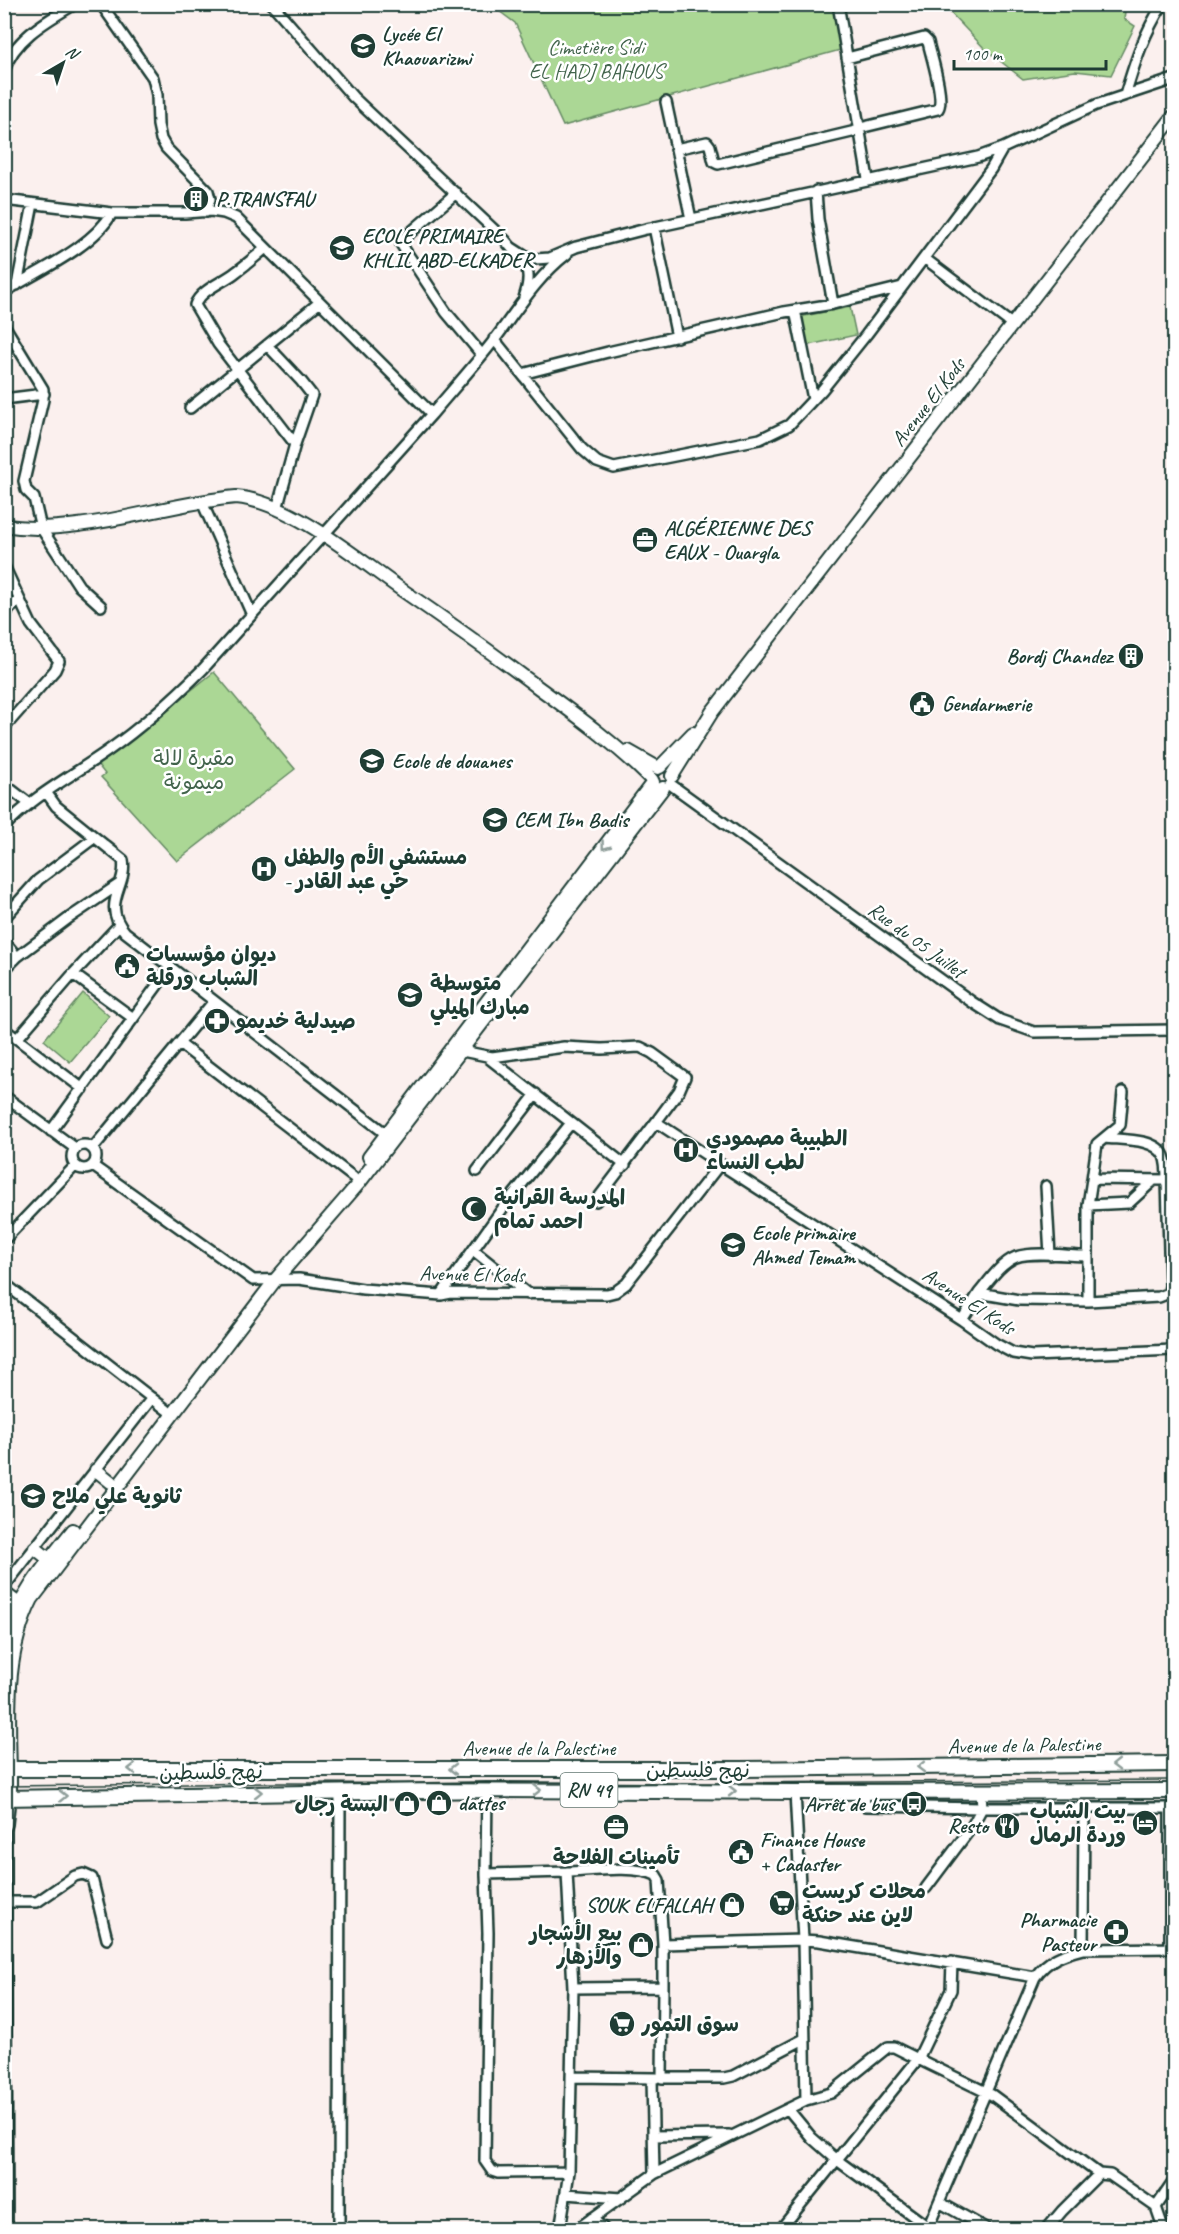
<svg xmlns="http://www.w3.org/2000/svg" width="1179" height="2234" font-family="Caveat,'Playpen Sans Arabic',sans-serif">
<rect width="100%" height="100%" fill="#fbf0ee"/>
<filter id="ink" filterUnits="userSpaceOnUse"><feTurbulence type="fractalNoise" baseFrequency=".0167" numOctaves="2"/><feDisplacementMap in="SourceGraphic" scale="12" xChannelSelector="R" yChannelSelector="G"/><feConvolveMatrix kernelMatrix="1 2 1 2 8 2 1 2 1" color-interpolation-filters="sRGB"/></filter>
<g filter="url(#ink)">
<path fill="#abd795" stroke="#658a64" stroke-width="1.5" d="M491,5H836L844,49L563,126L515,23Z
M943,5H1126L1124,19L1135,26L1111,75L1075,71L1023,79L985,49Z
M850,307L856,335L804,346L799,317Z
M214,672L295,769L177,861L101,777L105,774L98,765Z
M83,993L109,1016L70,1062L44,1040Z"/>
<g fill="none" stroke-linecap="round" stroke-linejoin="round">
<g stroke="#1f3d34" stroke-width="14">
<path id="minor" d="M101,4L153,78L157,95L158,125L161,139L166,148L208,191L210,199L206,212
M272,4L353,97L505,240C523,263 535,266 524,298
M838,4L868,179
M847,58L924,38L928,42C931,55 945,99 938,109L860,128
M4,71C13,39 48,20 75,4
M1125,95C1135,62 1144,33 1163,4
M666,102L691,219
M676,149L707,142L710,146L714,162L718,164L860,130
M816,191L818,219L833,304
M456,193L403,239L401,244L446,312L482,355
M4,200L112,213H185L211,211L224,213L236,218L432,414L203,669C174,698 143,726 109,750C74,775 34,795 4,827
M654,227L677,337
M266,248C256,256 246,265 236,272C224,282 200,290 195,305L218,344L295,444L277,509
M512,248L526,257L535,259L550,258L576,247L646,229L978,157L1003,148L1096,105L1174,79
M924,258L1013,325
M17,285L33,204
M4,292C38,271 93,247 112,213
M795,310L813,399
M4,325L43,389V400L24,481L26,490L34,498L41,528L79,586L101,606
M494,339L582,449L597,462L614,468L760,439L789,425L822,390L866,335L991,169L1003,148
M267,345L301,381L312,395L295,444
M522,374L608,352L784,312L833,304L902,287
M4,399L44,394
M190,408L320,302
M432,414C453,389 475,365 495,339C517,310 537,277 567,254
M202,502L252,615
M4,566L31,624L59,661L55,670L4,728
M4,614L19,600
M4,784L30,804
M670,784L972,1002L1000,1020L1034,1032L1174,1030
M46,792L56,806L123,860C128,886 100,903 125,932L390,1137
M4,918L38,880L94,838
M4,941L17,957L69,918L118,885
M4,970L17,957
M73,974L133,1018
M4,1029L83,1089
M17,1039L73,974L119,925
M180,1044L353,1177
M457,1050L492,1057L564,1047L602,1049L640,1047L652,1053L685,1077L679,1091L656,1122L720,1164
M486,1056L625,1165
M4,1096L75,1148
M51,1131L170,968
M1105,1138C1122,1140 1156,1138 1164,1156C1167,1163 1167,1172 1167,1180L1170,1285L1169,1293L1159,1297L1088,1301V1205L1092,1179L1167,1180
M72 1157a12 12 0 1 1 24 0a12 12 0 1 1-24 0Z
M93,1148L214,1001
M93,1166L253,1280L299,1279L363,1289L441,1295L451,1293L607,1294L615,1292L626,1284L720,1164L962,1320L996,1344L1013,1353L1032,1356L1174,1350
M477,1171L536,1094
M1092,1179L1097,1144L1120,1125L1123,1092
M1046,1186L1050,1255
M596,1201L656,1122
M1088,1205L1129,1203L1154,1180
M4,1240L75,1166
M473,1250L528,1294
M4,1283L167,1410
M979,1293C989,1281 1001,1263 1016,1257C1034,1251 1068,1256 1087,1256
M441,1295L505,1205L571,1123
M962,1320L979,1293L1019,1300L1088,1301
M4,1587L152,1398
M487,1790L486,1874L567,1872
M864,1792L865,1806L982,1808L971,1828L926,1888
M1084,1808H1174
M486,1874L488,1933L485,2161L492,2171L498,2173L569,2172
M5,1902H37L75,1876L83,1874L92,1878L107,1939
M1170,1948V1808
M1083,1949L1174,1948
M663,1987L662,2078H724L733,2076L804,2039
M573,1988L567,1872C592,1871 633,1865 656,1875L659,1880L663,1944
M572,2077L656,2078
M652,2078L654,2174
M806,2100L831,2093L888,2047H894L918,2059L951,1990L952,1962
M788,2109L812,2138L837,2160L928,2227
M653,2136L729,2135
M566,2194L621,2198
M939,2202L989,2230
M592,2218L605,2230
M7,2230L5,1830L7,1824L10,1797
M339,2230L340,1791
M560,2230L569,2172L573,1988L663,1987V1944L803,1940L819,1941L1035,1977
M576,2230L654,2174L806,2100L803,1940L795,1792
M780,2230L918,2059L992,2095L1099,2174
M927,2230L1035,1977C1048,1959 1063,1954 1083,1949L1084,1808H982L981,1791
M1046,2230L1062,2211L1099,2174L1110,2175L1156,2207
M1164,2230L1156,2207L1174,2181"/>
</g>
<g stroke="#1f3d34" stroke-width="16">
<path id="secondary" d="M4,525C28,530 54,528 78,525C131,519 182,502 236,497C291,502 359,560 405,592C450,623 495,655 539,688C579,717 617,745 652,780
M628,751L658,768
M660,767L693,733
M672,776L712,712L1174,116
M369,1157L653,782
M96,1470L111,1482
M35,1548L50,1560
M4,1593L19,1604
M4,1642C17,1598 45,1565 73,1530
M10,1797C11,1729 0,1662 32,1599L276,1279L359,1183L663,788"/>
</g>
<g stroke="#1f3d34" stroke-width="18">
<path id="primary" d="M4,1769H739L1174,1764
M4,1798L487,1790L795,1792L1174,1791"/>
</g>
<use href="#minor" stroke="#fff" stroke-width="9"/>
<use href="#secondary" stroke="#fff" stroke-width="12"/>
<use href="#primary" stroke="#fff" stroke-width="14"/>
<path stroke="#1f3d34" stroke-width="1.5" d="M4,1786L278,1783L586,1784L1174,1780"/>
</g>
<defs><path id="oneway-chevron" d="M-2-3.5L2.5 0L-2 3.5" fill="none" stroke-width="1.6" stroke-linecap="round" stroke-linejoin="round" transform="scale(1.5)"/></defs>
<g stroke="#8f9e9a">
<use href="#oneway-chevron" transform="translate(605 846) rotate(127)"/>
<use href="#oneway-chevron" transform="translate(1116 1765) rotate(179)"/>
<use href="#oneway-chevron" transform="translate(921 1767) rotate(179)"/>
<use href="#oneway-chevron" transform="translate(132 1769) rotate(180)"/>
<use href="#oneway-chevron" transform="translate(453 1769) rotate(180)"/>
<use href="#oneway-chevron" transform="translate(537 1790)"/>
<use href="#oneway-chevron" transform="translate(732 1791)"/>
<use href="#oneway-chevron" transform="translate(258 1792) rotate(-1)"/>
<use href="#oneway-chevron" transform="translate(63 1796) rotate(-1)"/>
</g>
</g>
<defs>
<g id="school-disc" transform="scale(1.35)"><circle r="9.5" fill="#1f3d34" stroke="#fff"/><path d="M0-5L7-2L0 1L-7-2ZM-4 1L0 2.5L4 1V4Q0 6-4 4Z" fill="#fff"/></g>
<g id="building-disc" transform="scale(1.35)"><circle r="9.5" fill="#1f3d34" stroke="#fff"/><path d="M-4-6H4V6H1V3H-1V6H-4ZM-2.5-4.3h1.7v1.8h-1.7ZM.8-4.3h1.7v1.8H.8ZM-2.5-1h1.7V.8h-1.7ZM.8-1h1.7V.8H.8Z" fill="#fff"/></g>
<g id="office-disc" transform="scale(1.35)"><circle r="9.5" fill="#1f3d34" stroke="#fff"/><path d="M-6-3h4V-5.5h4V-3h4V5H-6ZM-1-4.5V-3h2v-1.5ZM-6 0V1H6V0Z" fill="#fff"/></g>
<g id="civic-disc" transform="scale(1.35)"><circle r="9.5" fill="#1f3d34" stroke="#fff"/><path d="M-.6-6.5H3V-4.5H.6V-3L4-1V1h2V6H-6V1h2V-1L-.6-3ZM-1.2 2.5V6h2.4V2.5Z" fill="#fff"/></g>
<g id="university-disc" transform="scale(1.35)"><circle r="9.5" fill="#1f3d34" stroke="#fff"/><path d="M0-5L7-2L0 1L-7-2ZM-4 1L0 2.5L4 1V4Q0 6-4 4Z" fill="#fff"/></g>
<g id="hospital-disc" transform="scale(1.35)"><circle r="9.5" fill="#1f3d34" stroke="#fff"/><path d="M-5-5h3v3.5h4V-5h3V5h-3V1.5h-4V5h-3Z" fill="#fff"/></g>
<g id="pharmacy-disc" transform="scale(1.35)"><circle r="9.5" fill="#1f3d34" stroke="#fff"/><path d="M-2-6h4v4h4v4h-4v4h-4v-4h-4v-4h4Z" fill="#fff"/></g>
<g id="mosque-disc" transform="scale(1.35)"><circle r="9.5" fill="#1f3d34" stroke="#fff"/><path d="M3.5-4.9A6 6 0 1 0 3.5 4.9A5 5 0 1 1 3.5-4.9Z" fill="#fff"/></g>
<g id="shop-disc" transform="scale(1.35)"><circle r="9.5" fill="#1f3d34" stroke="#fff"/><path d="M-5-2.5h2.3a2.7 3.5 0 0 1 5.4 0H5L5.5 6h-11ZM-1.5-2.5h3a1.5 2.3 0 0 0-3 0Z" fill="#fff"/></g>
<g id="bus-disc" transform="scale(1.35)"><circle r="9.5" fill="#1f3d34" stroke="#fff"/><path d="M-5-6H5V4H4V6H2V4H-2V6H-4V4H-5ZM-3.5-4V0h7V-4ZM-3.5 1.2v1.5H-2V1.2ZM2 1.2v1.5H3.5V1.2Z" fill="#fff"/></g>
<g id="hotel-disc" transform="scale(1.35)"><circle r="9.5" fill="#1f3d34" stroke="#fff"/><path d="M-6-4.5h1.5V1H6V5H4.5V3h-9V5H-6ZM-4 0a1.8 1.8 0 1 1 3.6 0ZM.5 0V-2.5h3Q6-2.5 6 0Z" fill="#fff"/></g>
<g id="restaurant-disc" transform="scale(1.35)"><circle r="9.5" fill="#1f3d34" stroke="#fff"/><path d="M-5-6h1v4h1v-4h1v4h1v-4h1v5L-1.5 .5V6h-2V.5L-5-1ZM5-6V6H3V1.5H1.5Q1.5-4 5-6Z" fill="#fff"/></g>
<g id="supermarket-disc" transform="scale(1.35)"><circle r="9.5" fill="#1f3d34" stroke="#fff"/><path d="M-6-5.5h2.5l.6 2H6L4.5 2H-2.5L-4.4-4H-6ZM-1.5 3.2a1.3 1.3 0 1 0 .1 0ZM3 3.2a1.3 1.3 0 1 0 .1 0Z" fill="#fff"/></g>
</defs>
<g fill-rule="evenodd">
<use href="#school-disc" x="363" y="46"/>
<use href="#building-disc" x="196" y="199"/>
<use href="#school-disc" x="342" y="248"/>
<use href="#office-disc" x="645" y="540"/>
<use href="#building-disc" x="1131" y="656"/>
<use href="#civic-disc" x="922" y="704"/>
<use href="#university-disc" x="372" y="761"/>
<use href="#school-disc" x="495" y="820"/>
<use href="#hospital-disc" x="264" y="869"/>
<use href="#civic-disc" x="127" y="966"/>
<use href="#school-disc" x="410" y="995"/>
<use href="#pharmacy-disc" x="217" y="1021"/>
<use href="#hospital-disc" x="686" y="1150"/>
<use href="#mosque-disc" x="474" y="1209"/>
<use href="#school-disc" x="733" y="1245"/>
<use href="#school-disc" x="33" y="1496"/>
<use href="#shop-disc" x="439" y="1803"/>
<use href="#shop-disc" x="407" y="1804"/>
<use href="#bus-disc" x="914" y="1804"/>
<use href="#hotel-disc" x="1145" y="1823"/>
<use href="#restaurant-disc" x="1007" y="1826"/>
<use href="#office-disc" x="616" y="1827"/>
<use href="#civic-disc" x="741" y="1852"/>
<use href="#supermarket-disc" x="782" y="1903"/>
<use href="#shop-disc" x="732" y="1905"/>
<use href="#pharmacy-disc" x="1116" y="1932"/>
<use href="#shop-disc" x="641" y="1945"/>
<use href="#supermarket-disc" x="622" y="2024"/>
</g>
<g text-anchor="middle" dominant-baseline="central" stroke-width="5" stroke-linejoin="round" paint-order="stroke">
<rect fill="#fff" stroke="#627771" stroke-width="1.5" x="560.5" y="1773" width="57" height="34" rx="4.5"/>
<g font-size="20" font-weight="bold" fill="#1f3d34">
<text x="589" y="1790">RN 49</text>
</g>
<g font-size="21" font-weight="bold" fill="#1f3d34" stroke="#fff" text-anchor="start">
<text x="382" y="34">Lycée El<tspan x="382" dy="24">Khaouarizmi</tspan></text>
<text x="216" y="199">P.TRANSFAU</text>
<text x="362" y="236">ECOLE PRIMAIRE<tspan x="362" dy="24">KHLIL ABD-ELKADER</tspan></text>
<text x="664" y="528">ALGÉRIENNE DES<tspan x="664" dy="24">EAUX - Ouargla</tspan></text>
<text x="1112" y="656" text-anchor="end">Bordj Chandez</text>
<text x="942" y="704">Gendarmerie</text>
<text x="392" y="761">Ecole de douanes</text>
<text x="514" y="820">CEM Ibn Badis</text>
<text x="284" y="857">مستشفي الأم والطفل<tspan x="284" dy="24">- حي عبد القادر</tspan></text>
<text x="146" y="954">ديوان مؤسسات<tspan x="146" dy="24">الشباب ورقلة</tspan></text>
<text x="430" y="983">متوسطة<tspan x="430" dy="24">مبارك الميلي</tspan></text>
<text x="236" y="1021">صيدلية خديمو</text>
<text x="706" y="1138">الطبيبة مصمودي<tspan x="706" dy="24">لطب النساء</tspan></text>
<text x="494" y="1197">المدرسة القرانية<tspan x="494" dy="24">احمد تمام</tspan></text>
<text x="752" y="1233">Ecole primaire<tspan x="752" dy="24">Ahmed Temam</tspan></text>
<text x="52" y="1496">ثانوية علي ملاح</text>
<text x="458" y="1803">dattes</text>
<text x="388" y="1804" text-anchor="end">البسة رجال</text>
<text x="894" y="1804" text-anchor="end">Arrêt de bus</text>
<text x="1126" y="1811" text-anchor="end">بيت الشباب<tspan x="1126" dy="24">وردة الرمال</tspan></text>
<text x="988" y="1826" text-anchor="end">Resto</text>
<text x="760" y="1840">Finance House<tspan x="760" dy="24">+ Cadaster</tspan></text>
<text x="616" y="1857" text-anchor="middle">تأمينات الفلاحة</text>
<text x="802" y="1891">محلات كريست<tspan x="802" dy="24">لاين عند حنكة</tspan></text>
<text x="712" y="1905" text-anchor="end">SOUK ELFALLAH</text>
<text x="1096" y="1920" text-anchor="end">Pharmacie<tspan x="1096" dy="24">Pasteur</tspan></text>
<text x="622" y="1933" text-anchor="end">بيع الأشجار<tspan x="622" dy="24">والأزهار</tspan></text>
<text x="642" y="2024">سوق التمور</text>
</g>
<g font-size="21" fill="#42644c" stroke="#fff">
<text x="596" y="47">Cimetière Sidi<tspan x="596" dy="24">EL HADJ BAHOUS</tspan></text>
<text x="194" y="758">مقبرة لالة<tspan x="194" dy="24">ميمونة</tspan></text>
</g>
<g font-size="21" fill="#1f3d34" stroke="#fff">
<text transform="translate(928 402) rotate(-52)">Avenue El Kods</text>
<text transform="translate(917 940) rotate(36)">Rue du 05 Juillet</text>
<text transform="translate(472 1274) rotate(1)">Avenue El Kods</text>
<text transform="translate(969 1301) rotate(33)">Avenue El Kods</text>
<text transform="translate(1024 1745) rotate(-1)">Avenue de la Palestine</text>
<text x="539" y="1748">Avenue de la Palestine</text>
<text x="698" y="1770">نهج فلسطين</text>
<text transform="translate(211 1772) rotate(-1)">نهج فلسطين</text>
</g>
</g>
<rect width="1179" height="2234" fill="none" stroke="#fff" stroke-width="24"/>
<rect x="12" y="12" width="1155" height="2210" fill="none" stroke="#1f3d34" stroke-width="2" filter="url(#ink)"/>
<g transform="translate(63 63) rotate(39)" stroke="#ffffff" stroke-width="4.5" paint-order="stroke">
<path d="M0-4.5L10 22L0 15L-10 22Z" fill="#1f3d34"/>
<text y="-9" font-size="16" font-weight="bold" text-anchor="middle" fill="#1f3d34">N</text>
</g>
<path d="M954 60v9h152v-9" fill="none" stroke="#1f3d34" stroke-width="3"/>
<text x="963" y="60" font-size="18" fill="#1f3d34" stroke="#ffffff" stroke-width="4.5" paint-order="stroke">100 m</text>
</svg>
